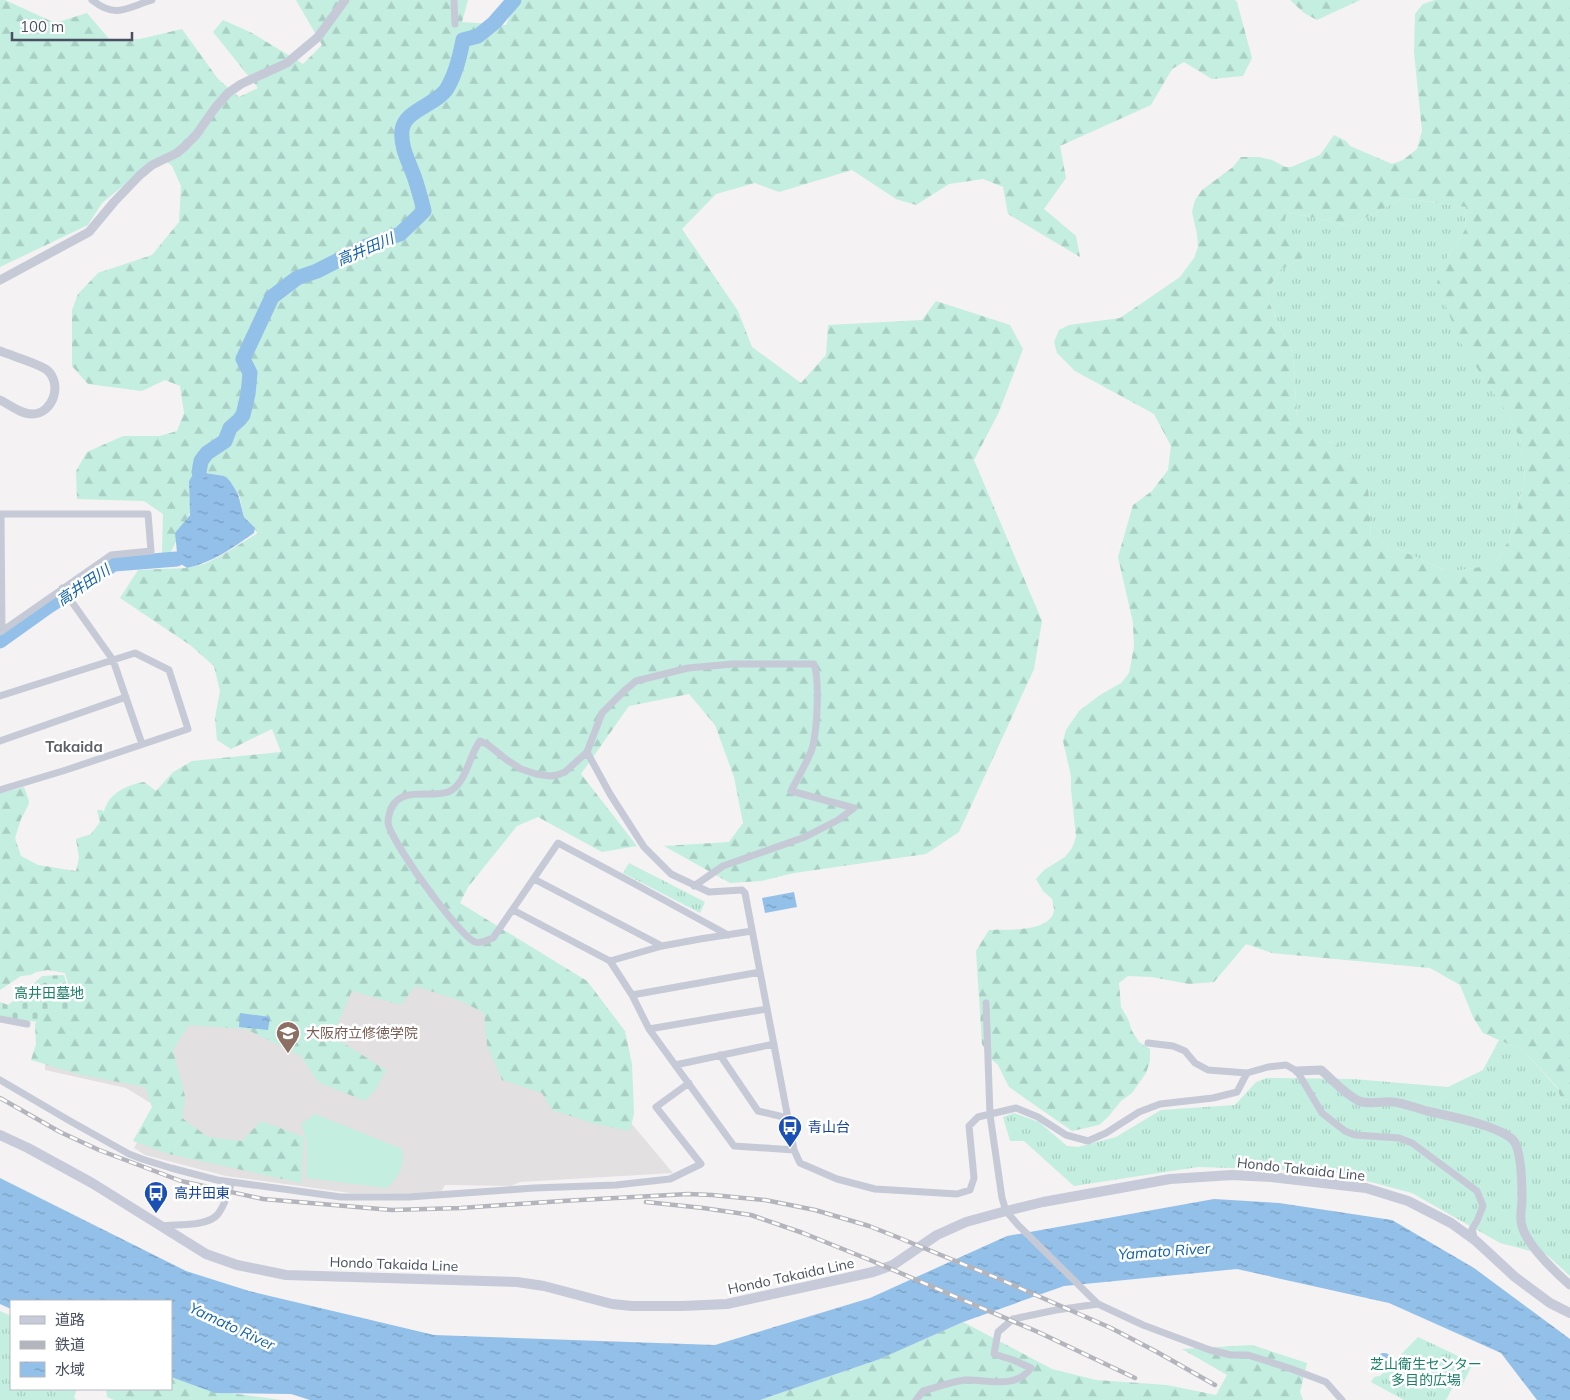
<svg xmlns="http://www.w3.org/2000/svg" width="1570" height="1400" font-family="Mulish,'Noto Sans JP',sans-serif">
<defs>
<pattern id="grass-tufts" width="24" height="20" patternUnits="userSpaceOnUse" patternTransform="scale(1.25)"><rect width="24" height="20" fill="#c3eee0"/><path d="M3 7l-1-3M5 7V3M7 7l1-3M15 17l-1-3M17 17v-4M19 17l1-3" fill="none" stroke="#a9cec3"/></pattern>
<pattern id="forest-firs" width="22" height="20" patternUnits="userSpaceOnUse" patternTransform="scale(1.25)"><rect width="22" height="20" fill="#c3eee0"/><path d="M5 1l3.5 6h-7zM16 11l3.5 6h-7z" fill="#a9cec3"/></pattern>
<pattern id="cemetery-stones" width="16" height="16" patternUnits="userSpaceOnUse" patternTransform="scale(1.25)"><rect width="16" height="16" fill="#c3eee0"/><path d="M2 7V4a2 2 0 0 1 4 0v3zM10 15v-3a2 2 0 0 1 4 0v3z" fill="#a9cec3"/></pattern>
<pattern id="water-ripples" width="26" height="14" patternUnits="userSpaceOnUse" patternTransform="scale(1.25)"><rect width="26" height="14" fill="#92c0e9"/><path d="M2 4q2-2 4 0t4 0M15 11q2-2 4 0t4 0" fill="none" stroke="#799ec0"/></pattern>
</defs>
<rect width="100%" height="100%" fill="#f4f2f2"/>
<path fill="#e2e0e1" d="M257,925L485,1004L620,1110L673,1173L520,1182L511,1186L445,1185L440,1194L350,1193L226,1176L145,1155L134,1148L157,1107L126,1088L45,1070V1024Z"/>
<path fill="url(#grass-tufts)" d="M1403,198L1466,207L1465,230L1445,261L1508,415L1520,438L1525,477L1510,538L1497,560L1487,566L1449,572L1371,537L1368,485L1338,445L1302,431L1297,419L1293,352L1269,303L1267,291L1280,270L1301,259L1279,225L1289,212L1350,226Z
M629,863L705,902L700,913L623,873Z
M1499,1040L1524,1051L1557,1088L1561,1099L1570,1100V1276L1547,1255L1500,1243L1412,1193L1329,1171L1198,1167L1074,1186L1024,1141H1010L1003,1117L1014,1113L1039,1122L1067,1146L1078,1147L1116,1137L1161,1110L1235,1105L1256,1082L1267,1078L1353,1079L1448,1087L1483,1070Z
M0,1311L11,1316V1389H77L74,1397L76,1400H0Z
M1418,1337L1473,1363L1461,1388L1454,1385L1446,1400H1404L1371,1382L1374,1377L1380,1376Z"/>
<path fill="url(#forest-firs)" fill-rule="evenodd" d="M0,0H5L55,23L87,13L110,40L140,39L182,29L218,79L239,97L258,88L213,32L223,20L252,33L303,64L322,45L296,0H468L462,22L506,25L517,0H1235L1237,2L1252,58L1243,76L1212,79L1184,62L1172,69L1151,105L1060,146L1066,178L1044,209L1076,236L1080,257L1008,214L1003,187L983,179L949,184L916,205L896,199L852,170L779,192L755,183L716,194L682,229L738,311L752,347L801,383L826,355L828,325L922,320L936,301L1010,325L1023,349L999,412L974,460L1042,621L1034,669L959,832L926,854L794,873L761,881L730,883L664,846L729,842L743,823L734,777L715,725L689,694L629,706L581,774L637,846L602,852L538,817L517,826L468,887L460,903L587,981L625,1031L632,1064L634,1113L630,1131L595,1124L552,1110L542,1093L502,1080L487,1045L484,1013L461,1001L415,986L401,1005L352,991L332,1036L386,1070L376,1089L365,1101L318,1082L301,1056L246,1029L189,1025L173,1050L185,1096L182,1118L208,1137L242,1141L261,1121L304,1137L301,1183L169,1154L133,1141L152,1107L145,1087L81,1075L31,1060L36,1044L35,1024L44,1008L65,1006L72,996L65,973L48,970L36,972L31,975L21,976L0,990V793L24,787L29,801L28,806L21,819L15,838L21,856L38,865L76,871L79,858L76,839L91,834L100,822L97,810H102L104,812C108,793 127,785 144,782L156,791L173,772L192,761L281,752L272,729L231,749L217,740L215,718L220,691L214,666L190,645L120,598L138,570L187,568L204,564L219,557L258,533L244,517L239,494L225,477L196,470L189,481L190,512L170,554L162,555L163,514L144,501L77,499L76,471L87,452L123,436H160L177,431L184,413L180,386L165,380L142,391L88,384L72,366V310L78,294L98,273L152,255L179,222L181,186L172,166L160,156L102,203L88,225L0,267Z
M1290,0H1360L1317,20L1304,13Z
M1435,0H1570V1100L1561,1099L1557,1087L1524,1051L1483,1033L1473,1017L1460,985L1430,968L1272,953L1246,944L1214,982L1189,984L1152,977L1128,976L1119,983L1121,1007L1128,1019L1132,1031L1139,1042L1150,1049V1061L1146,1073L1132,1093L1121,1101L1108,1117L1099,1125L1072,1131L1009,1087L998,1065L989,1057L982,1044L976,951L989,930C1007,929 1049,933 1054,911C1054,908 1053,903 1052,899L1043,891L1036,879L1044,870L1065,857L1072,848L1076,837L1071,789V776L1063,741L1066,730L1079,711L1100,695L1121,683L1129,673L1134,647L1133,623L1118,557L1133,505L1152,491L1168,470L1171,446L1154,414L1075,371L1057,353L1054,342L1059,330L1069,325L1120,318L1180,277L1194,258L1198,247L1197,234L1192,212L1195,200L1202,190L1233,167L1241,157H1259L1272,160L1285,167H1291L1320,155L1334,135L1346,141L1350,146L1392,164L1403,160L1417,149L1422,131L1414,52L1415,14L1423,4ZM1403,198L1466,207L1465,230L1445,261L1437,283L1460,342L1508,415L1520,438L1525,477L1510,538L1497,560L1486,566L1449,572L1371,537L1368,485L1363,473L1338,445L1303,431L1297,419L1293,352L1269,303L1267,291L1280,270L1301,259L1309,248L1279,226L1289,212L1350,226Z
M963,1322L1052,1369L1096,1380L1167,1385L1216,1395L1227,1375L1182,1349L1252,1345L1307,1363L1300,1392L1303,1400H760L880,1359Z
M171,1377L207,1390L282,1400H114L107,1397L106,1389H171Z"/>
<path fill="url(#cemetery-stones)" d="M64,975L74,1011L50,1010L39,1022L0,1018V1002L8,1005L16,999L26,1000V991L42,976Z"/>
<path fill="#c3eee0" d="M315,1114L402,1149C405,1166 399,1176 387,1188L306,1178L307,1143L301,1124Z"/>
<path fill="url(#water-ripples)" d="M201,461L200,472L224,476L230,481L238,494L244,517L255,528L254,533C232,548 214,562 187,568L178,562L175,533L190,515L189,481Z
M794,892L797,907L765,913L762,898Z
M240,1013L270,1017L268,1030L239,1027Z
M0,1178L186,1271L249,1291L434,1335L715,1345L870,1298L1007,1236L1214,1199L1279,1203L1392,1220L1474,1268L1570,1339V1400H1537L1501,1353L1389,1303L1237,1269L1064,1286L963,1322L880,1359L760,1400H310L291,1394L215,1393L171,1377V1301H11V1309L0,1304Z
M1376 1361a8 8 0 1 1 16 0a8 8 0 1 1-16 0Z"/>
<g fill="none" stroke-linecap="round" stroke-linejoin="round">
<path stroke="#92c0e9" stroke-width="15" d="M199,472L201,461L207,453L225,441L230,428L239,420L243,415L248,394L250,373L243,359L272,297L297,278L317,271L364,247L400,234L424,211C422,202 419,192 416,182C411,165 400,149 402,130C404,111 435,105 446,90C455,76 460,56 463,40L478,36L494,23L514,0
M0,641L49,606L114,564L177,559"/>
<path stroke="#c6cad6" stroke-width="7" d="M92,0C116,19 126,8 152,0
M454,0L455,24
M62,588L113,660L142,744
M0,632L2,631L111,555L151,551L148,514H1L2,631
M0,696L135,653L169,670L188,729L66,770L0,790
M0,741L126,697
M587,752L610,794L644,847L671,874L709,892L742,890L745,893L794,1150L800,1163L837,1179L875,1189L957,1194L970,1190L974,1178L969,1126L978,1117L1016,1108L1038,1117L1066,1135L1088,1141L1106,1133L1139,1112L1160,1104L1213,1098L1237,1092L1247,1073L1268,1067L1286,1065L1297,1071L1322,1113L1345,1131L1355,1135L1399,1138L1412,1143L1477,1191L1483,1206L1477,1221L1472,1229L1475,1241
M534,879L662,946
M694,886L723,866L805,837L838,820L854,808L791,791C798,777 807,763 812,749C817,732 820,680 814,664H733L688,668L636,681L624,691L602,713L587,752L565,772L557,775L550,776L536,774L521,769L507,760L487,744L480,741C469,755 466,785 448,792C430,798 402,787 392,807C390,810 388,818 388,822C388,838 459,936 475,942C481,944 487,940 493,938L558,843L633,883L728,935
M513,910L610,961L632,995L649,1029L734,1146L794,1150
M610,961L662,946L700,939L752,931
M632,995L760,972
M986,1003L990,1115L1002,1198L1006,1211L1018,1225L1098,1304L1143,1325L1210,1350L1231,1355H1248L1289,1368L1326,1382L1342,1400
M0,1019L27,1024
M649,1029L730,1015L767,1009
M1148,1043L1173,1046L1185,1051L1195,1063L1208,1070L1247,1073
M720,1055L758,1111L788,1118
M675,1065L774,1044
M0,1080L70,1121L129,1154L142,1159L171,1168L217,1180L341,1197H409L534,1188L616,1185L670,1179L701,1164L656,1107L689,1083
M161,1226C176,1224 208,1227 218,1214C225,1205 228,1193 232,1182
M916,1400L923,1391C935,1388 953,1381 965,1380C988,1379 1015,1390 1031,1368L1013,1360L994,1354L998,1332L1013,1319L1056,1310L1098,1304"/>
<path stroke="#c6cad6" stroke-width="9" d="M0,280L89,232L114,202L140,175L152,165L177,153L184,147L196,135L215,108L228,93L241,84L287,63L318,37L345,0
M0,351C12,356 37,363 47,370C63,384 53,414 32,414C21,414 10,405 0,400
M1297,1071L1321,1070C1334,1081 1344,1094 1359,1101C1369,1105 1383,1101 1393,1102C1404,1103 1416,1108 1427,1111C1448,1116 1498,1125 1513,1140C1522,1150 1522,1186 1522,1200C1522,1209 1519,1218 1522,1226C1527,1245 1555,1272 1570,1285"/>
<path stroke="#c6cad9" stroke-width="10" d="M0,1135L28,1148L92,1183L206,1254L237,1265L286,1275L517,1282L544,1286L612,1304L632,1306H682L727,1304L873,1272L893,1265L937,1235L966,1222L1006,1211L1043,1202L1170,1179L1232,1175L1271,1177L1366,1188L1408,1201L1451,1223L1476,1241L1515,1277L1550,1303L1570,1313"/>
<g stroke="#b4b5bc" stroke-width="4.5">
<path id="rail" d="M0,1098L60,1132L99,1150L181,1181L263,1199L392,1210L461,1208L562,1201L688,1194L712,1195L765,1200L815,1210L869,1226L897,1237L997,1278L1111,1328L1157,1352L1215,1385
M646,1202L703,1208L751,1215L803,1233L870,1260L1038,1332L1135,1378"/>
</g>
<use href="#rail" stroke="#fff" stroke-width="2.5" stroke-dasharray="8" stroke-linecap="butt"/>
</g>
<defs>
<g id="school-pin" transform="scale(1.25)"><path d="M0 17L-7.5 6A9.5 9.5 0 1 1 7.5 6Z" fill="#8d6e63" stroke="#fff"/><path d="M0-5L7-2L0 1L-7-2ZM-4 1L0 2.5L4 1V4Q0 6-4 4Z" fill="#fff"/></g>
<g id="bus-pin" transform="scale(1.25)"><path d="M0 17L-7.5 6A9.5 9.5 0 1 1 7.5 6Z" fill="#1a4fb4" stroke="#fff"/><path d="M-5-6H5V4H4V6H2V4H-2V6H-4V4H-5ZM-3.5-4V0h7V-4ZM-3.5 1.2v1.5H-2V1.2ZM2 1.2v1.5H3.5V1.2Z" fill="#fff"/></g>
</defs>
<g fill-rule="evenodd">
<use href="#school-pin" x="288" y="1033"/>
<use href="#bus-pin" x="790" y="1127"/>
<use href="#bus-pin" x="156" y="1193"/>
</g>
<g text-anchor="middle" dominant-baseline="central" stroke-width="5" stroke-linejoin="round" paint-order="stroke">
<g font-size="14" fill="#1c7f68" stroke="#fff">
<text x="49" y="993">高井田墓地</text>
<text x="1426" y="1364">芝山衛生センター<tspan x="1426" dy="16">多目的広場</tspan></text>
</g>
<g font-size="14" fill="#785e54" stroke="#fff" text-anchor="start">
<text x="306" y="1033">大阪府立修徳学院</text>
</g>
<g font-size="14" fill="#164399" stroke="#fff" text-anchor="start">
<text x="808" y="1127">青山台</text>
<text x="174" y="1193">高井田東</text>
</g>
<g font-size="14" fill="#4a505f" stroke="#fff">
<text transform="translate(1301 1169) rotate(6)">Hondo Takaida Line</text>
<text transform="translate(394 1264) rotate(2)">Hondo Takaida Line</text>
<text transform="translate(791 1276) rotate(-12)">Hondo Takaida Line</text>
</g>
<g font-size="15" font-style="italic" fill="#1262aa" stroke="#fff">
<text transform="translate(365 249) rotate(-23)">高井田川</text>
<text transform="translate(83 585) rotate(-34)">高井田川</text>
<text transform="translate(1164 1251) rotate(-4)">Yamato River</text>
<text transform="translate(232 1326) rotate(25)">Yamato River</text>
</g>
<g font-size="15" font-weight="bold" fill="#5e6067" stroke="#fff">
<text x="74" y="746">Takaida</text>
</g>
</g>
<rect x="10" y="1300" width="162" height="90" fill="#ffffff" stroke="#b7b9bf"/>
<rect x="20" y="1316" width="25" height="8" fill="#c6cad9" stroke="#b7b9bf"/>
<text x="55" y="1325" font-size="15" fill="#4a505f">道路</text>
<rect x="20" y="1341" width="25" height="8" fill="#b4b5bc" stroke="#b7b9bf"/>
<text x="55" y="1350" font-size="15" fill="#4a505f">鉄道</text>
<rect x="20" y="1362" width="25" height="15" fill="url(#water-ripples)" stroke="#b7b9bf"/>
<text x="55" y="1375" font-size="15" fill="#4a505f">水域</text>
<path d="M12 32v8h120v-8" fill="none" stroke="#4a505f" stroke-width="2.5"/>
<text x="20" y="32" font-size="15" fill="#4a505f" stroke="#ffffff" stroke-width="4" paint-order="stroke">100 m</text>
</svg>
